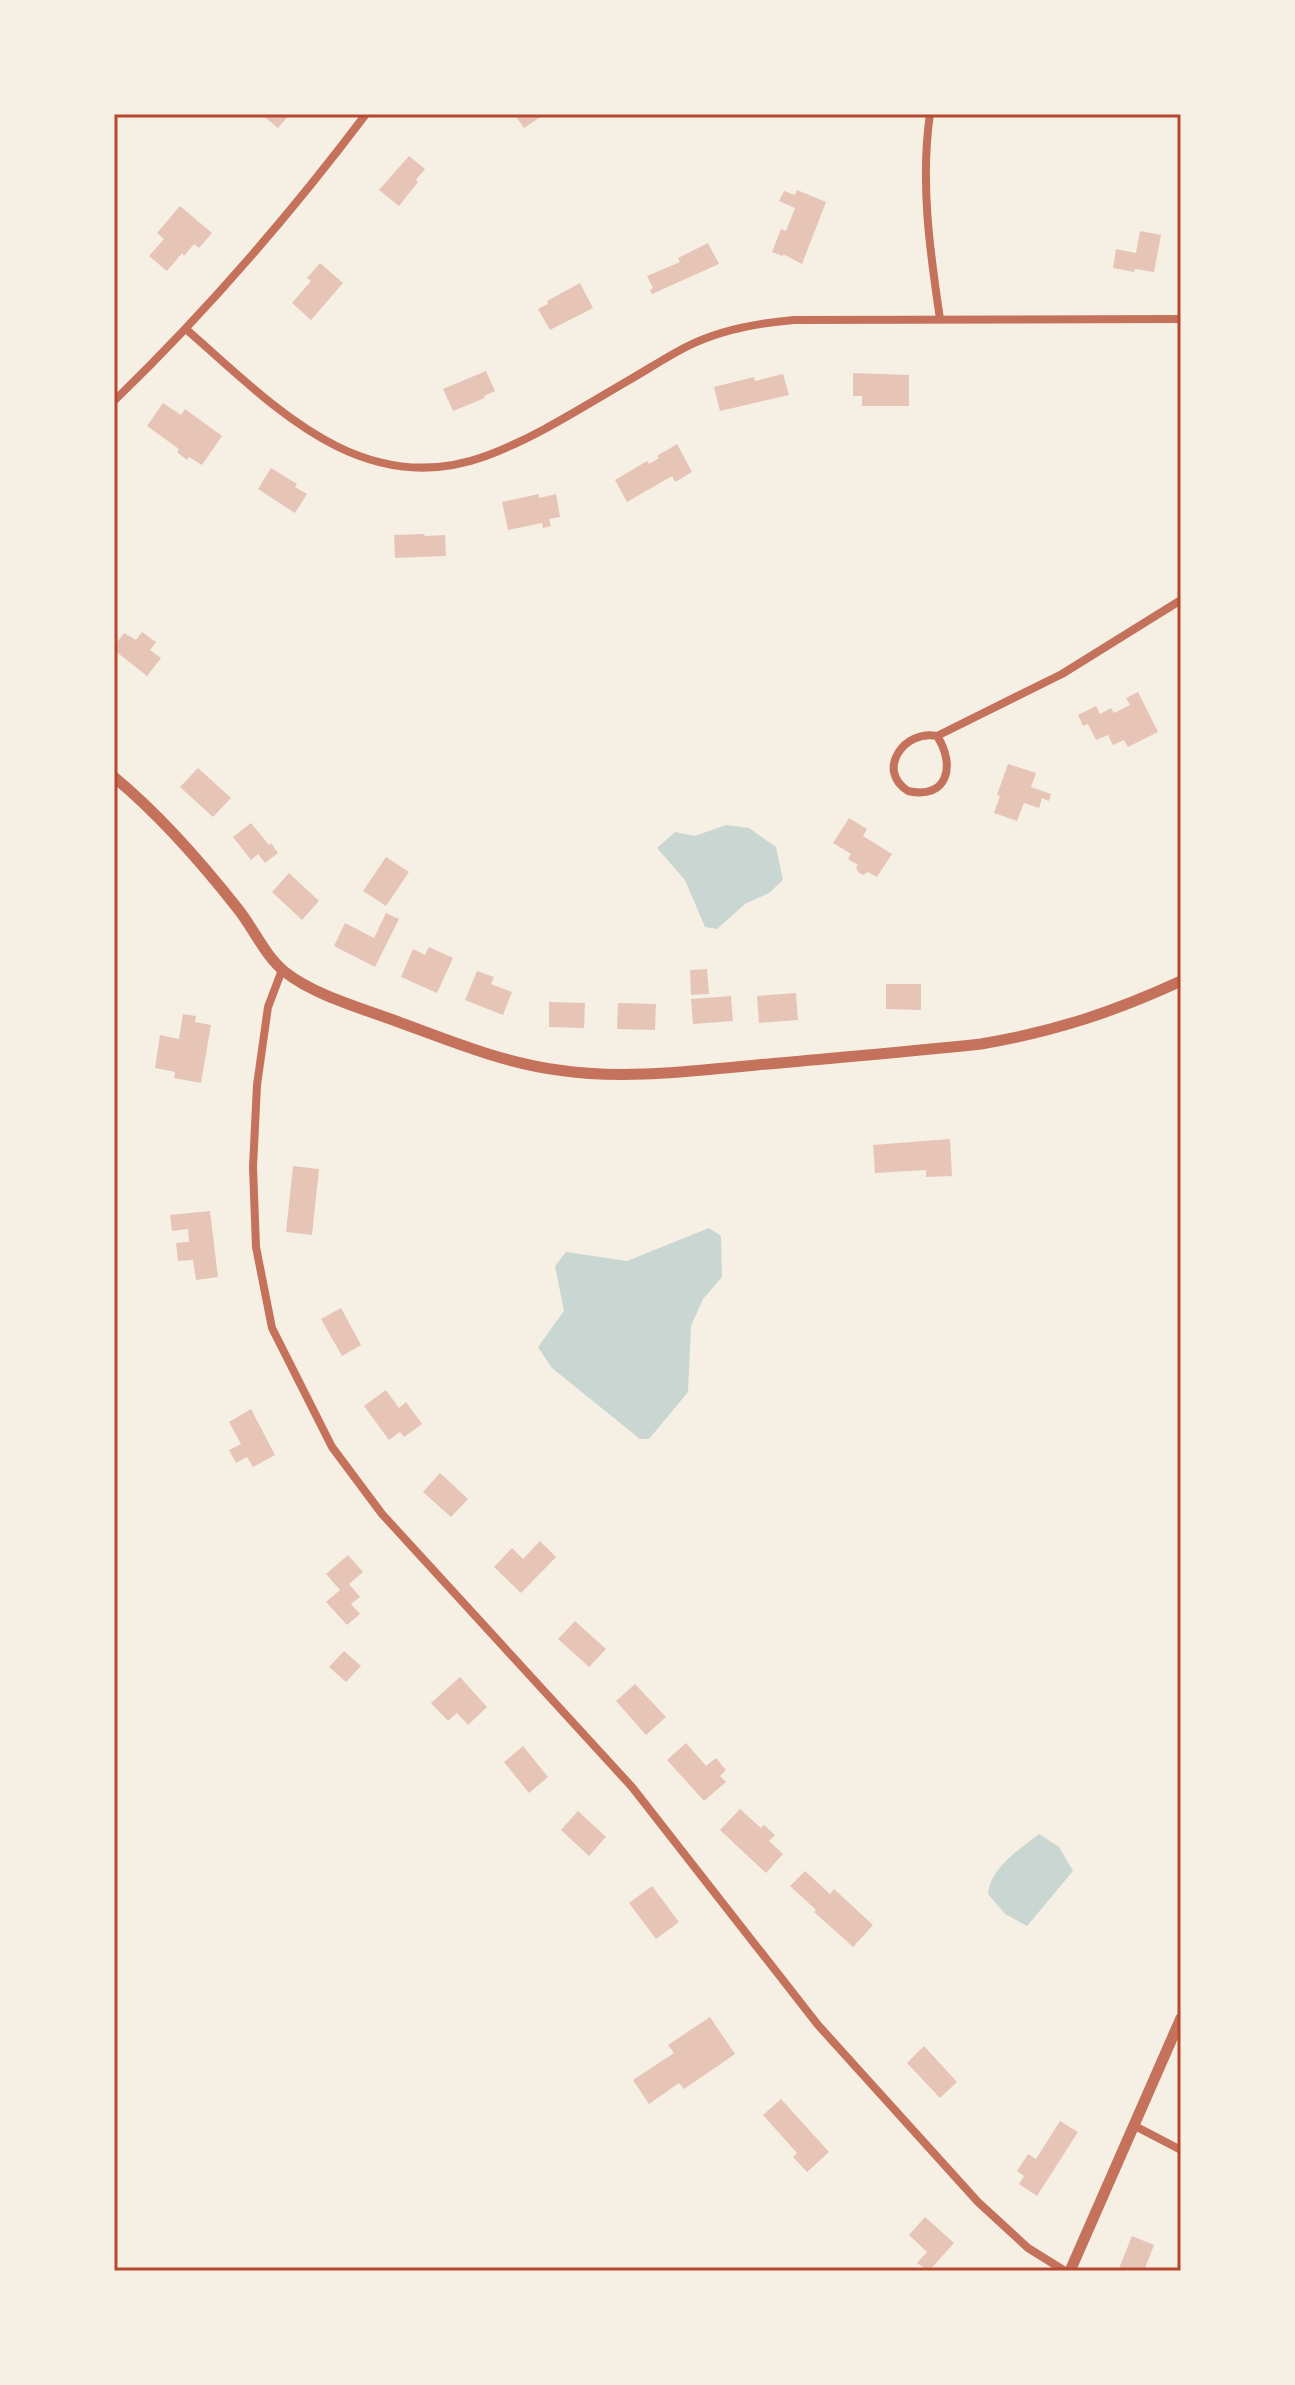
<svg xmlns="http://www.w3.org/2000/svg" width="1295" height="2385" font-family="'Libre Baskerville',serif">
<rect width="100%" height="100%" fill="#f6efe4"/>
<path fill="#c9d6d2" d="M726,825L749,828L776,847L783,880L769,893L745,904L717,929L705,927L685,880L657,848L675,832L695,836Z
M709,1228L721,1236L722,1277L703,1299L691,1326L688,1392L649,1439H640L552,1368L538,1347L564,1311L555,1266L566,1252L627,1261Z
M1039,1834L1059,1847L1073,1871L1027,1926L1005,1914L988,1894C991,1867 1019,1850 1039,1834Z"/>
<path fill="#e6c5b7" d="M261,114H290L278,128Z
M514,114H545L524,128Z
M409,156L425,169L416,180L418,182L399,206L379,190Z
M797,190L826,202L802,264L783,254V256L772,252L781,229L786,231L795,208L779,201L784,191L795,195Z
M180,206L212,233L199,248L194,244L184,256L182,253L167,271L149,256L164,239L157,233Z
M1140,231L1161,235L1154,272L1135,269L1134,272L1113,268L1116,249L1136,253Z
M708,243L719,264L652,294L650,290L653,288L647,276L680,262L678,258Z
M320,263L343,283L311,320L292,303L311,281L307,278Z
M580,283L593,308L550,330L538,309L548,304L547,301Z
M486,371L495,391L484,396L485,398L453,411L443,389Z
M853,373L909,375V406H862V396H853Z
M783,374L789,395L720,411L714,387L754,377L755,381Z
M163,403L181,415L185,409L222,436L202,465L189,457L187,460L177,452L179,449L147,426Z
M677,444L692,472L675,482L672,476L627,502L615,480L647,461L649,464L659,458L657,456Z
M271,468L297,484L295,487L307,494L295,513L258,489Z
M539,494V498L556,494L560,517L549,519L551,526L543,528L542,523L508,530L502,502Z
M424,534L425,536L445,535L446,556L395,558L394,535Z
M142,632L156,642L150,650L161,658L147,676L114,650V646L124,633L136,640Z
M1138,692L1158,732L1128,747L1124,740L1113,745L1108,735L1096,740L1088,724L1083,726L1078,715L1096,706L1100,714L1111,708L1114,713L1130,705L1126,698Z
M1008,764L1036,773L1031,787L1051,794L1049,801L1042,798L1039,808L1024,803L1017,821L994,813L1000,796L997,795Z
M198,768L231,798L213,817L180,787Z
M849,818L867,829L863,836L892,854L877,877L868,872L863,875L858,872L856,867L858,865L848,859L851,854L833,843Z
M251,823L269,845L271,843L278,853L265,863L258,854L251,860L233,837Z
M386,857L409,872L386,906L363,891Z
M289,873L319,901L302,920L272,892Z
M386,913L399,919L375,967L334,946L345,923L374,938Z
M429,947L453,958L437,993L401,977L413,949L425,955Z
M707,969L709,994L691,995L690,970Z
M477,971L494,977L491,984L512,992L503,1015L465,1000Z
M886,984H921V1010L886,1009Z
M796,993L798,1020L759,1023L757,996Z
M731,996L733,1021L693,1024L691,999Z
M549,1002L585,1003L584,1028L549,1027Z
M618,1003L656,1004L655,1030L617,1029Z
M183,1014L196,1016L195,1022L211,1025L201,1083L174,1078L175,1072L155,1068L160,1035L179,1039Z
M950,1139L952,1176L926,1177V1170L875,1173L873,1145Z
M293,1166L319,1169L312,1235L286,1232Z
M210,1211L218,1277L196,1280L193,1260L178,1261L176,1243L189,1242L188,1229L172,1231L170,1215Z
M341,1308L361,1345L342,1356L321,1319Z
M386,1390L399,1408L406,1402L422,1424L404,1437L400,1432L389,1440L364,1406Z
M251,1409L275,1455L253,1467L247,1457L236,1463L229,1450L241,1444L229,1422Z
M440,1473L468,1499L451,1517L423,1492Z
M540,1541L556,1557L521,1593L494,1567L512,1548L523,1559Z
M348,1555L363,1572L349,1584L360,1597L351,1604L360,1614L347,1625L326,1602L340,1590L326,1574Z
M575,1621L606,1649L589,1667L558,1639Z
M344,1651L361,1666L346,1682L329,1667Z
M460,1677L487,1707L468,1725L457,1713L448,1721L431,1703Z
M635,1684L666,1717L646,1735L616,1701Z
M686,1743L706,1766L716,1758L726,1770L720,1776L726,1782L704,1801L667,1760Z
M523,1746L548,1777L529,1793L504,1762Z
M740,1809L761,1828L764,1825L775,1835L769,1841L783,1854L766,1873L720,1830Z
M578,1811L606,1837L589,1856L561,1830Z
M805,1871L830,1894L834,1889L873,1925L853,1947L814,1912L816,1910L790,1886Z
M652,1886L679,1922L656,1939L629,1903Z
M710,2017L735,2054L684,2089L679,2083L649,2104L633,2080L674,2053L668,2045Z
M924,2046L957,2082L940,2098L907,2063Z
M781,2099L829,2152L807,2172L793,2157L797,2153L763,2115Z
M1060,2121L1078,2132L1037,2196L1019,2184L1024,2176L1017,2171L1028,2154L1036,2159Z
M925,2217L954,2243L929,2271L917,2263L927,2252L909,2235Z
M1132,2236L1154,2245L1144,2271H1118Z"/>
<g fill="none" stroke-linecap="round" stroke-linejoin="round">
<path stroke="#c5725c" stroke-width="8" d="M930,114C920,182 930,252 940,319
M187,330C272,404 361,502 486,456C537,437 584,406 631,379C650,368 668,356 688,346C720,330 758,323 794,320L1181,319
M114,401C206,312 289,216 366,114
M937,736C956,765 948,800 908,791C875,770 905,729 937,736L1062,674L1181,600
M282,970L268,1007L257,1085L253,1167L256,1247L272,1328L332,1447L382,1514L632,1787L818,2025L978,2202L1028,2248L1065,2271
M1133,2125L1181,2150"/>
<path stroke="#c5725c" stroke-width="11" d="M114,777C160,815 201,862 238,909C254,929 265,956 285,972C314,995 361,1008 396,1021C448,1040 503,1063 558,1070C624,1080 691,1071 757,1065C832,1058 906,1052 981,1044C1053,1032 1114,1012 1181,981
M1070,2271L1181,2018"/>
</g>
<rect width="1295" height="2385" fill="none" stroke="#f6efe4" stroke-width="232"/>
<rect x="116" y="116" width="1063" height="2153" fill="none" stroke="#b5482f" stroke-width="3"/>
</svg>
